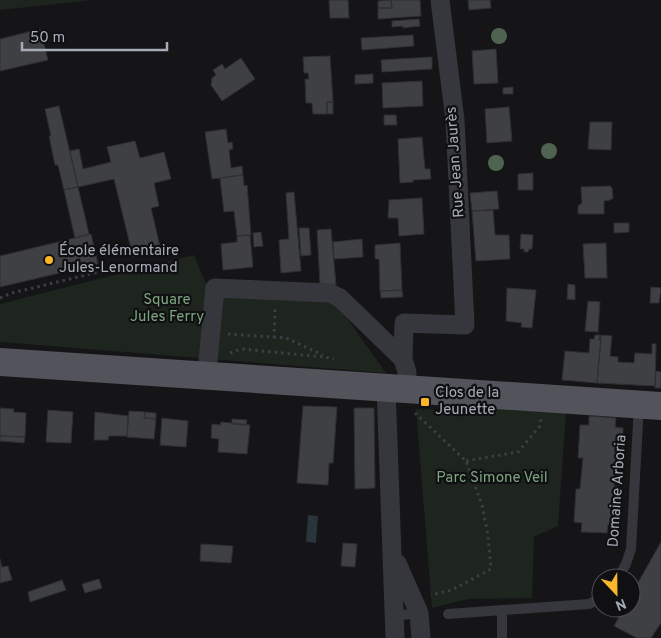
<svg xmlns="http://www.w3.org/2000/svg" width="661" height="638" font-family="Overpass,sans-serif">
<rect width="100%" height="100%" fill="#151517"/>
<path fill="#1d251e" d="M0,0H93L0,10Z
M194,255L208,289L336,303L386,373L0,342V304Z
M474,407L566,413L558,526L534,537L532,598L468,599L432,608L416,409L474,411Z"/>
<path fill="#2a343b" d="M308,515L318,516L316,543L306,542Z"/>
<path fill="#3f4044" stroke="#2f2f33" d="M329,0H348L349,18H330Z
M391,0L392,8H378V1Z
M391,0H420L421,16L378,19V8H392Z
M468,0H490L491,8L469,10Z
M419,19L420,26L403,28V26L392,27V21Z
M40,29L48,60L0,71V39Z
M413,35L414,46L362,50L361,38Z
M496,49L498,83L474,84L472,51Z
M330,56L333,102H327V114H313L312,103H306L305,79H309L308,73H304L303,57Z
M432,57V69L382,72L381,60Z
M241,58L255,79L222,101L211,85L212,78L216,75L213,70L222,64L225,69Z
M373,74V83L355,84V75Z
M422,81L423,106L383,108L382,83Z
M513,87V94H503V88Z
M327,102H333V114H327Z
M59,106L78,187L64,190L58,165H55L49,136H51L45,109Z
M509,107L512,141L487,143L485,109Z
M384,115H396L397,125H384Z
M590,122H612L611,150L588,149Z
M226,129L228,143L232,142L233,149L229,150L231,168L242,166L243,175L212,179L205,132Z
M422,137L425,169H430L431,179L413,180V182L400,183L398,139Z
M135,141L140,158L164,152L171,179L154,183L159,206L151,208L161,251L133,257L114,179L78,187L70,151L79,149L83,169L111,162L107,147Z
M533,173V190H518V174Z
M243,175L244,186L247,185L251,235L237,236L234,211L224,212L220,178Z
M610,186L612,188L613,198L610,200L604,201V214H578V206L582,203L581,187Z
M78,187L89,234L75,238L64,190Z
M497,191L499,209L472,211L470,193Z
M294,192L301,271L281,273L279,240L289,239L286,193Z
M422,198L424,234L399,236L398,218H388L389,200Z
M493,210L495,235H509L510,259L476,261L472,211Z
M614,223H629V232L614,233Z
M299,228H309L311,255L301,256Z
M331,229L336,285L320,284L317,230Z
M261,232L263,246L254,247L253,233Z
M91,234L98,264L0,287V256Z
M521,234L533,235L532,249H529L528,252H524V249H520Z
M250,235L253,267L223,270L221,244L237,242V236Z
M362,239L363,257L334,259L333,242Z
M400,243L402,290L380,291L379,259H375V245Z
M606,243L607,278H585L583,244Z
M568,284L575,285V300L567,299Z
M651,287L661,288L659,303H650Z
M507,288L536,290L532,328L521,327L522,323L506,321Z
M402,290L403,297L381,298L380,291Z
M588,301L600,302L598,332L585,331Z
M595,335H600L599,340H601L597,383L562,380L565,351L589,353L590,339H594Z
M601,335L612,336L610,356L618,357V362L634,363L635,353L652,354V344H656L655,386L597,383Z
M656,371L661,372V388H655Z
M303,406L337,407L333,463H329L328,485L297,483Z
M0,408L14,409L13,412L26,413L25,437L0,436Z
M354,408H374L375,488L355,489Z
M48,410L73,412L71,443L46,442Z
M129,411L145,412L144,418L156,419L154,439L127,437Z
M95,412L128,416L127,436H109L108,440H94Z
M145,412L156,413V419L144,418Z
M589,416L616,418L615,427L623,428V452H620V466H615L614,486H618L617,500H620L619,510H617L616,525L608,524L607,533L581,532L582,523L574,522L576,489H580L583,458H578L580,425H589Z
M162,418L188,421L186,447L160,445Z
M232,419L247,420L246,425L232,424Z
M221,422L250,425L247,454L218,452L219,439L211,438L212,424L220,425Z
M0,436L25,437L24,443L0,441Z
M661,542V623L651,638H637L614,626L622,612L619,610L620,608H631V588L632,586L635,588Z
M343,543L357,544L355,567L341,566Z
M201,544L233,546L231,563L200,561Z
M0,559L2,567L8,566L12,580L0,583Z
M99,579L102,588L85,593L82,584Z
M62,580L66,590L30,602L28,592Z"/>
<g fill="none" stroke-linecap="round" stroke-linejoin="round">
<path stroke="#3c3e43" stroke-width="3" stroke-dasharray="2.5 4" stroke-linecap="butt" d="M0,298L12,293L136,263
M228,334L286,338L323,355
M274,338L275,308
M230,353L241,349L325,357L334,359
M415,413L466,461L482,505L488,535L491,569L452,590L431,595
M466,461L518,452L540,426L541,419"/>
<path stroke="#36373c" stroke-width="10" d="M618,578L626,564L631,549L639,405
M448,614L589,604L601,598
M394,616L419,613
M502,638V610"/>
<path stroke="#36373c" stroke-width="19" d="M403,359L404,323L465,325L455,120L440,0
M208,375V361L215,288L330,293L340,298L403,359L407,372L406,389
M386,387L395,638
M397,563L419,613L421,638"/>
<path stroke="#52535b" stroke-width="28" d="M0,362L661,406"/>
</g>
<g fill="#4e6450">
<circle cx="499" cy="36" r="8"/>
<circle cx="549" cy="151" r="8"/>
<circle cx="496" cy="163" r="8"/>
</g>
<g fill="#fab72a" stroke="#101012" stroke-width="2">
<circle cx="49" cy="260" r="5"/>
<rect x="420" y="397" width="10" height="10" rx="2.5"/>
</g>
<g text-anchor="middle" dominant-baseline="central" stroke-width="4.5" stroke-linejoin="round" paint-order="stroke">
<g font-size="15" fill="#a6abb8" stroke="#101012">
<text transform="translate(456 162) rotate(-94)">Rue Jean Jaurès</text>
<text transform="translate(618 491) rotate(-86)">Domaine Arboria</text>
</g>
<g font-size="15" fill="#a6abb8" stroke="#101012" text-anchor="start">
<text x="59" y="251">École élémentaire<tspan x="59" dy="17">Jules-Lenormand</tspan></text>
<text x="435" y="393">Clos de la<tspan x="435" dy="17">Jeunette</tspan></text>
</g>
<g font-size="15" fill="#7ca47f" stroke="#101012">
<text x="167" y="300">Square<tspan x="167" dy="17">Jules Ferry</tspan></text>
<text x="492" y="478">Parc Simone Veil</text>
</g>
</g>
<g transform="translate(616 593) rotate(158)"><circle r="24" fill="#101012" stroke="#4c4e54"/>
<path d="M0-4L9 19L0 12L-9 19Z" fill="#fab72a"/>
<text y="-8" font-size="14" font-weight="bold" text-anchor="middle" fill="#a6abb8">N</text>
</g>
<path d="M22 42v8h145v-8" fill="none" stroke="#a6abb8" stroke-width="2.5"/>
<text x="30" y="42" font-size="15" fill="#a6abb8" stroke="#101012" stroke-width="4" paint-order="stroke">50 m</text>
</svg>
